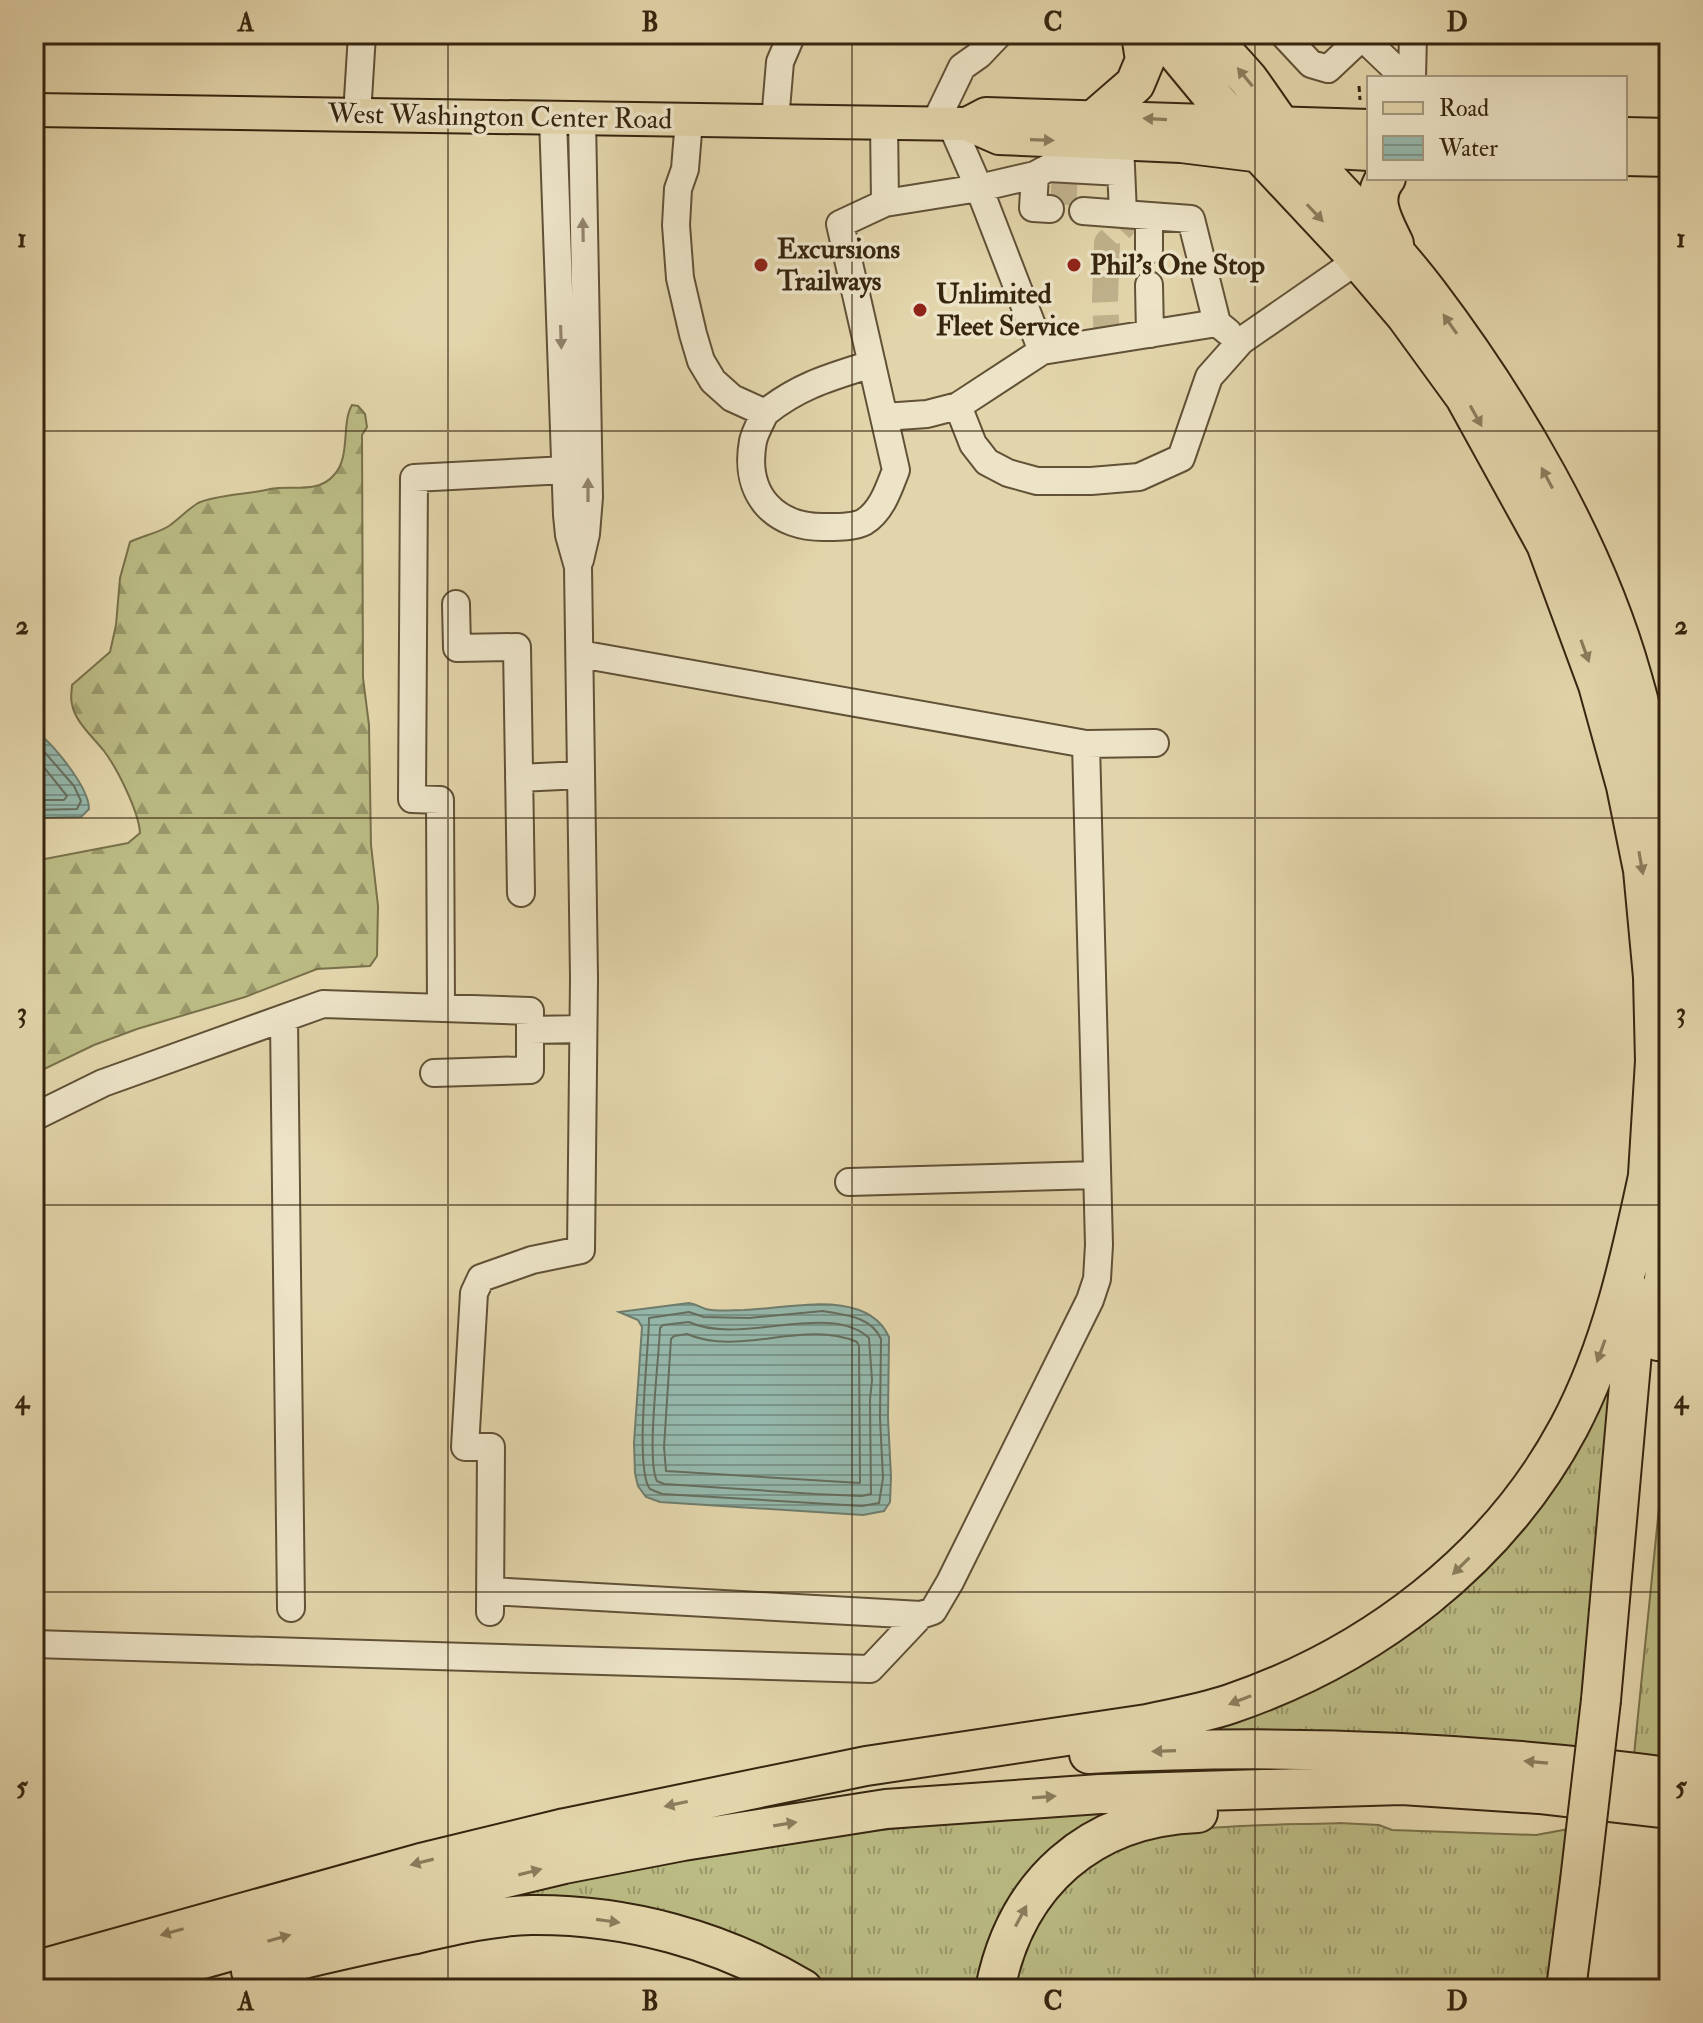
<svg xmlns="http://www.w3.org/2000/svg" width="1703" height="2023" font-family="'IM FELL Double Pica',serif">
<defs>
<pattern id="grass-tufts" width="24" height="20" patternUnits="userSpaceOnUse" patternTransform="scale(2)"><rect width="24" height="20" fill="#bbbb84"/><path d="M3 7l-1-3M5 7V3M7 7l1-3M15 17l-1-3M17 17v-4M19 17l1-3" fill="none" stroke="#99986a"/></pattern>
<pattern id="forest-firs" width="22" height="20" patternUnits="userSpaceOnUse" patternTransform="scale(2)"><rect width="22" height="20" fill="#bbbb84"/><path d="M5 1l3.5 6h-7zM16 11l3.5 6h-7z" fill="#99986a"/></pattern>
<pattern id="water-rules" width="6" height="5" patternUnits="userSpaceOnUse" patternTransform="scale(2)"><rect width="6" height="5" fill="#95b8ac"/><path d="M0 2.5h6" fill="none" stroke="#7a958a"/></pattern>
</defs>
<rect width="100%" height="100%" fill="#e3d5ab"/>
<filter id="stains"><feTurbulence type="fractalNoise" baseFrequency=".0025" numOctaves="4"/><feColorMatrix values="0 0 0 0 .2 0 0 0 0 .09 0 0 0 0 .02 0 0 0 .5 -.17"/></filter>
<radialGradient id="worn" r=".72"><stop offset=".6" stop-color="#630" stop-opacity="0"/><stop offset="1" stop-color="#630" stop-opacity=".3"/></radialGradient>
<path fill="url(#grass-tufts)" stroke="#78704a" stroke-width="2" d="M1615,1365L1584,1750L1162,1732L1390,1636Z
M1669,1409V1758L1634,1755Z
M1124,1810C1109,1816 1092,1822 1078,1830C1022,1861 985,1926 978,1989H835L808,1971L455,1908C574,1881 693,1854 814,1838C917,1824 1021,1818 1124,1810Z
M1339,1823L1379,1825L1392,1830L1536,1835L1574,1828L1557,1910L1547,1989H1014C1020,1955 1033,1927 1054,1901C1066,1885 1081,1869 1098,1858C1153,1821 1272,1826 1339,1823Z"/>
<path fill="url(#forest-firs)" stroke="#78704a" stroke-width="2" d="M352,405L358,406L365,414L367,427L362,435L363,678L369,725L371,845L378,906L377,956L370,966L317,969L245,997L137,1029L94,1045L34,1074V861L128,843L140,833C139,812 117,768 104,751C93,737 75,722 72,704C70,698 72,690 72,685L110,652L116,625L120,578L130,542C142,536 158,533 169,526C179,519 188,509 198,503C214,495 251,494 270,489C292,485 318,494 334,475C351,457 341,423 352,405Z"/>
<path fill="url(#water-rules)" stroke="#6f7d6d" stroke-width="2" d="M34,730C52,742 89,787 89,809L81,817L34,818Z
M689,1303C696,1304 700,1307 706,1309C718,1312 732,1310 744,1310C787,1309 867,1287 889,1337L888,1418L891,1477L890,1502L884,1511L863,1515L660,1502L646,1497L638,1486L635,1473L634,1443L642,1327L638,1320L619,1312Z"/>
<g fill="none" stroke-linecap="round" stroke-linejoin="round">
<path stroke="#666e5e" stroke-width="2" d="M34,740L74,786L81,801L77,809L34,810
M34,755L67,796L64,800H34
M823,1311C844,1315 871,1316 881,1339L880,1418L883,1478L879,1503L862,1506L662,1494L650,1489C634,1468 649,1350 649,1318L689,1312L704,1317L749,1318Z
M689,1322C739,1346 830,1301 869,1338L872,1380L870,1400L871,1494L862,1496L815,1494L664,1484L657,1481C646,1460 659,1359 660,1328L663,1325Z
M687,1334C740,1357 804,1319 857,1342L859,1346L860,1483L666,1471L664,1447L671,1339L674,1336Z"/>
<path stroke="#c0b28c" stroke-width="26" stroke-dasharray="26 13" stroke-linecap="butt" d="M1051,191L1084,193
M1107,341L1105,299L1107,243L1123,226V214"/>
<g stroke="#615136" stroke-width="30">
<path id="minor" d="M1283,34L1311,64L1328,69L1362,37
M1359,34L1405,78
M1412,78L1413,34
M357,115L362,34
M689,120L685,169L678,189L676,225L680,278L693,334L701,361L713,381L732,398L765,413C761,422 755,432 753,441C743,495 775,529 828,527C839,527 855,527 864,522C882,511 889,488 896,470L840,224L885,203L884,123
M775,121L780,62L792,34
M935,123L962,67L979,55L999,34
M951,124L979,188L1042,351L1217,323
M1120,143L1123,214L1191,219L1217,323L1228,332
M1035,175L1033,208L1050,209
M885,203L979,188L1035,175L1048,168L1121,172
M1083,211L1123,214
M1149,250V216
M1149,285L1150,334
M958,406L973,444L987,462L1008,473L1037,481H1091L1139,477L1181,458L1209,377L1241,341L1358,260
M765,413C800,385 831,377 872,364
M884,417L927,414L958,406L1042,351
M580,560L586,534L589,497L582,119
M456,604L457,648L517,647L521,893
M580,654L1086,744L1155,743
M519,778L581,775
M441,1008L440,800L412,799L414,478L566,470
M284,1019L291,1608
M530,1030L583,1029
M34,1117L103,1083L323,1004L530,1011V1070L434,1073
M849,1182L1096,1175
M491,1591L921,1615L933,1611L950,1582L1090,1300L1097,1279L1099,1245L1086,744
M490,1612L491,1447H465L474,1293L481,1278L532,1260L581,1250L584,978L578,567L569,535L567,515L553,119
M34,1644L870,1669L921,1615"/>
</g>
<g stroke="#36250f" stroke-width="36">
<path id="major" d="M34,110L967,124L986,114L1369,126
M967,124L999,138L1181,146L1262,156L1301,150L1369,154
M1625,134L1669,135
M1625,159L1669,160"/>
</g>
<g stroke="#36250f" stroke-width="42">
<path id="highway" d="M1161,34L1262,156L1350,250L1406,316L1465,397L1546,544L1598,685L1626,786L1643,870L1653,977L1655,1061L1647,1191
M1207,34C1221,49 1235,64 1248,79C1264,100 1277,123 1295,143C1339,193 1387,239 1428,293C1512,404 1594,542 1632,677C1649,735 1660,796 1669,855
M1097,117L1135,84L1145,60L1141,34
M1386,178C1369,199 1384,223 1394,244
M1658,1341L1669,1227
M1601,1700L1637,1296
M1089,1754C1282,1743 1477,1752 1669,1777
M34,1971L421,1863L565,1828L866,1766L1147,1724C1175,1718 1203,1713 1230,1704C1371,1656 1498,1560 1569,1427C1612,1346 1631,1256 1650,1167
M251,1971C304,1959 357,1946 411,1935C450,1926 491,1916 531,1915C626,1914 721,1940 803,1989
M95,1989L414,1900L564,1864L683,1841L886,1809L1100,1794L1402,1785L1539,1794L1669,1809
M995,1989C1016,1883 1090,1817 1198,1813
M1566,1989L1580,1881"/>
</g>
<path stroke="#36250f" stroke-width="3" stroke-dasharray="6 4" stroke-linecap="butt" d="M1359,86L1360,100"/>
<use href="#minor" stroke="#ede4c8" stroke-width="26"/>
<use href="#major" stroke="#e3d5ab" stroke-width="32"/>
<use href="#highway" stroke="#e3d5ab" stroke-width="38"/>
<g stroke="#36250f" stroke-width="42" stroke-linecap="butt">
<path id="highway-bridge" d="M1580,1881L1601,1700"/>
</g>
<use href="#highway-bridge" stroke="#e3d5ab" stroke-width="38"/>
</g>
<defs><path id="oneway-solid" d="M-6-.8H1V-3.2L6.5 0L1 3.2V.8H-6Z" transform="scale(2)"/></defs>
<g fill="#8c7d5d">
<use href="#oneway-solid" transform="translate(1245 77) rotate(-129)"/>
<use href="#oneway-solid" transform="translate(1155 119) rotate(-177)"/>
<use href="#oneway-solid" transform="translate(1042 140) rotate(2)"/>
<use href="#oneway-solid" transform="translate(1315 213) rotate(47)"/>
<use href="#oneway-solid" transform="translate(1450 324) rotate(-125)"/>
<use href="#oneway-solid" transform="translate(1476 416) rotate(61)"/>
<use href="#oneway-solid" transform="translate(1547 478) rotate(-118)"/>
<use href="#oneway-solid" transform="translate(1585 651) rotate(70)"/>
<use href="#oneway-solid" transform="translate(1641 863) rotate(80)"/>
<use href="#oneway-solid" transform="translate(1601 1351) rotate(110)"/>
<use href="#oneway-solid" transform="translate(1461 1566) rotate(135)"/>
<use href="#oneway-solid" transform="translate(1240 1700) rotate(159)"/>
<use href="#oneway-solid" transform="translate(1164 1751) rotate(178)"/>
<use href="#oneway-solid" transform="translate(1536 1762) rotate(-175)"/>
<use href="#oneway-solid" transform="translate(1044 1797) rotate(-4)"/>
<use href="#oneway-solid" transform="translate(676 1804) rotate(168)"/>
<use href="#oneway-solid" transform="translate(785 1824) rotate(-9)"/>
<use href="#oneway-solid" transform="translate(422 1862) rotate(166)"/>
<use href="#oneway-solid" transform="translate(530 1872) rotate(-14)"/>
<use href="#oneway-solid" transform="translate(1021 1916) rotate(-62)"/>
<use href="#oneway-solid" transform="translate(608 1921) rotate(8)"/>
<use href="#oneway-solid" transform="translate(172 1932) rotate(164)"/>
<use href="#oneway-solid" transform="translate(279 1938) rotate(-16)"/>
</g>
<g fill="#92846c">
<use href="#oneway-solid" transform="translate(583 230) rotate(-91)"/>
<use href="#oneway-solid" transform="translate(561 337) rotate(88)"/>
<use href="#oneway-solid" transform="translate(588 490) rotate(-90)"/>
</g>
<path fill="none" stroke="#36250f" stroke-width="2" stroke-opacity="0.55" d="M448,34V1989M852,34V1989M1255,34V1989M34,431H1669M34,818H1669M34,1205H1669M34,1592H1669"/>
<g fill="#8f2418" stroke="#ede4c8" stroke-width="3">
<circle cx="761" cy="265" r="8"/>
<circle cx="1074" cy="265" r="8"/>
<circle cx="920" cy="310" r="8"/>
</g>
<g text-anchor="middle" dominant-baseline="central" stroke-width="7" stroke-linejoin="round" paint-order="stroke">
<g font-size="28" fill="#36250f" stroke="#ede4c8">
<text transform="translate(500 117) rotate(1)">West Washington Center Road</text>
</g>
<g font-size="28" font-weight="bold" fill="#36250f" stroke="#ede4c8" text-anchor="start">
<text x="777" y="249">Excursions<tspan x="777" dy="32">Trailways</tspan></text>
<text x="1090" y="265">Phil's One Stop</text>
<text x="936" y="294">Unlimited<tspan x="936" dy="32">Fleet Service</tspan></text>
</g>
</g>
<rect width="1703" height="2023" fill="none" stroke="#e3d5ab" stroke-width="88"/>
<rect x="1367" y="76" width="260" height="104" fill="#ede4c8" stroke="#a4987e" stroke-width="2"/>
<rect x="1383" y="102" width="40" height="12" fill="#e3d5ab" stroke="#a4987e" stroke-width="2"/>
<text x="1439" y="116" font-size="24" fill="#36250f">Road</text>
<rect x="1383" y="136" width="40" height="24" fill="url(#water-rules)" stroke="#a4987e" stroke-width="2"/>
<text x="1439" y="156" font-size="24" fill="#36250f">Water</text>
<rect x="44" y="44" width="1615" height="1935" fill="none" stroke="#36250f" stroke-width="3"/>
<g font-size="26" text-anchor="middle" font-weight="bold" fill="#36250f">
<text x="246" y="31">A</text>
<text x="650" y="31">B</text>
<text x="1053" y="31">C</text>
<text x="1457" y="31">D</text>
<text x="22" y="247">1</text>
<text x="1681" y="247">1</text>
<text x="22" y="634">2</text>
<text x="1681" y="634">2</text>
<text x="22" y="1021">3</text>
<text x="1681" y="1021">3</text>
<text x="22" y="1408">4</text>
<text x="1681" y="1408">4</text>
<text x="22" y="1795">5</text>
<text x="1681" y="1795">5</text>
<text x="246" y="2010">A</text>
<text x="650" y="2010">B</text>
<text x="1053" y="2010">C</text>
<text x="1457" y="2010">D</text>
</g>
<rect width="100%" height="100%" filter="url(#stains)"/>
<rect width="100%" height="100%" fill="url(#worn)"/>
</svg>
